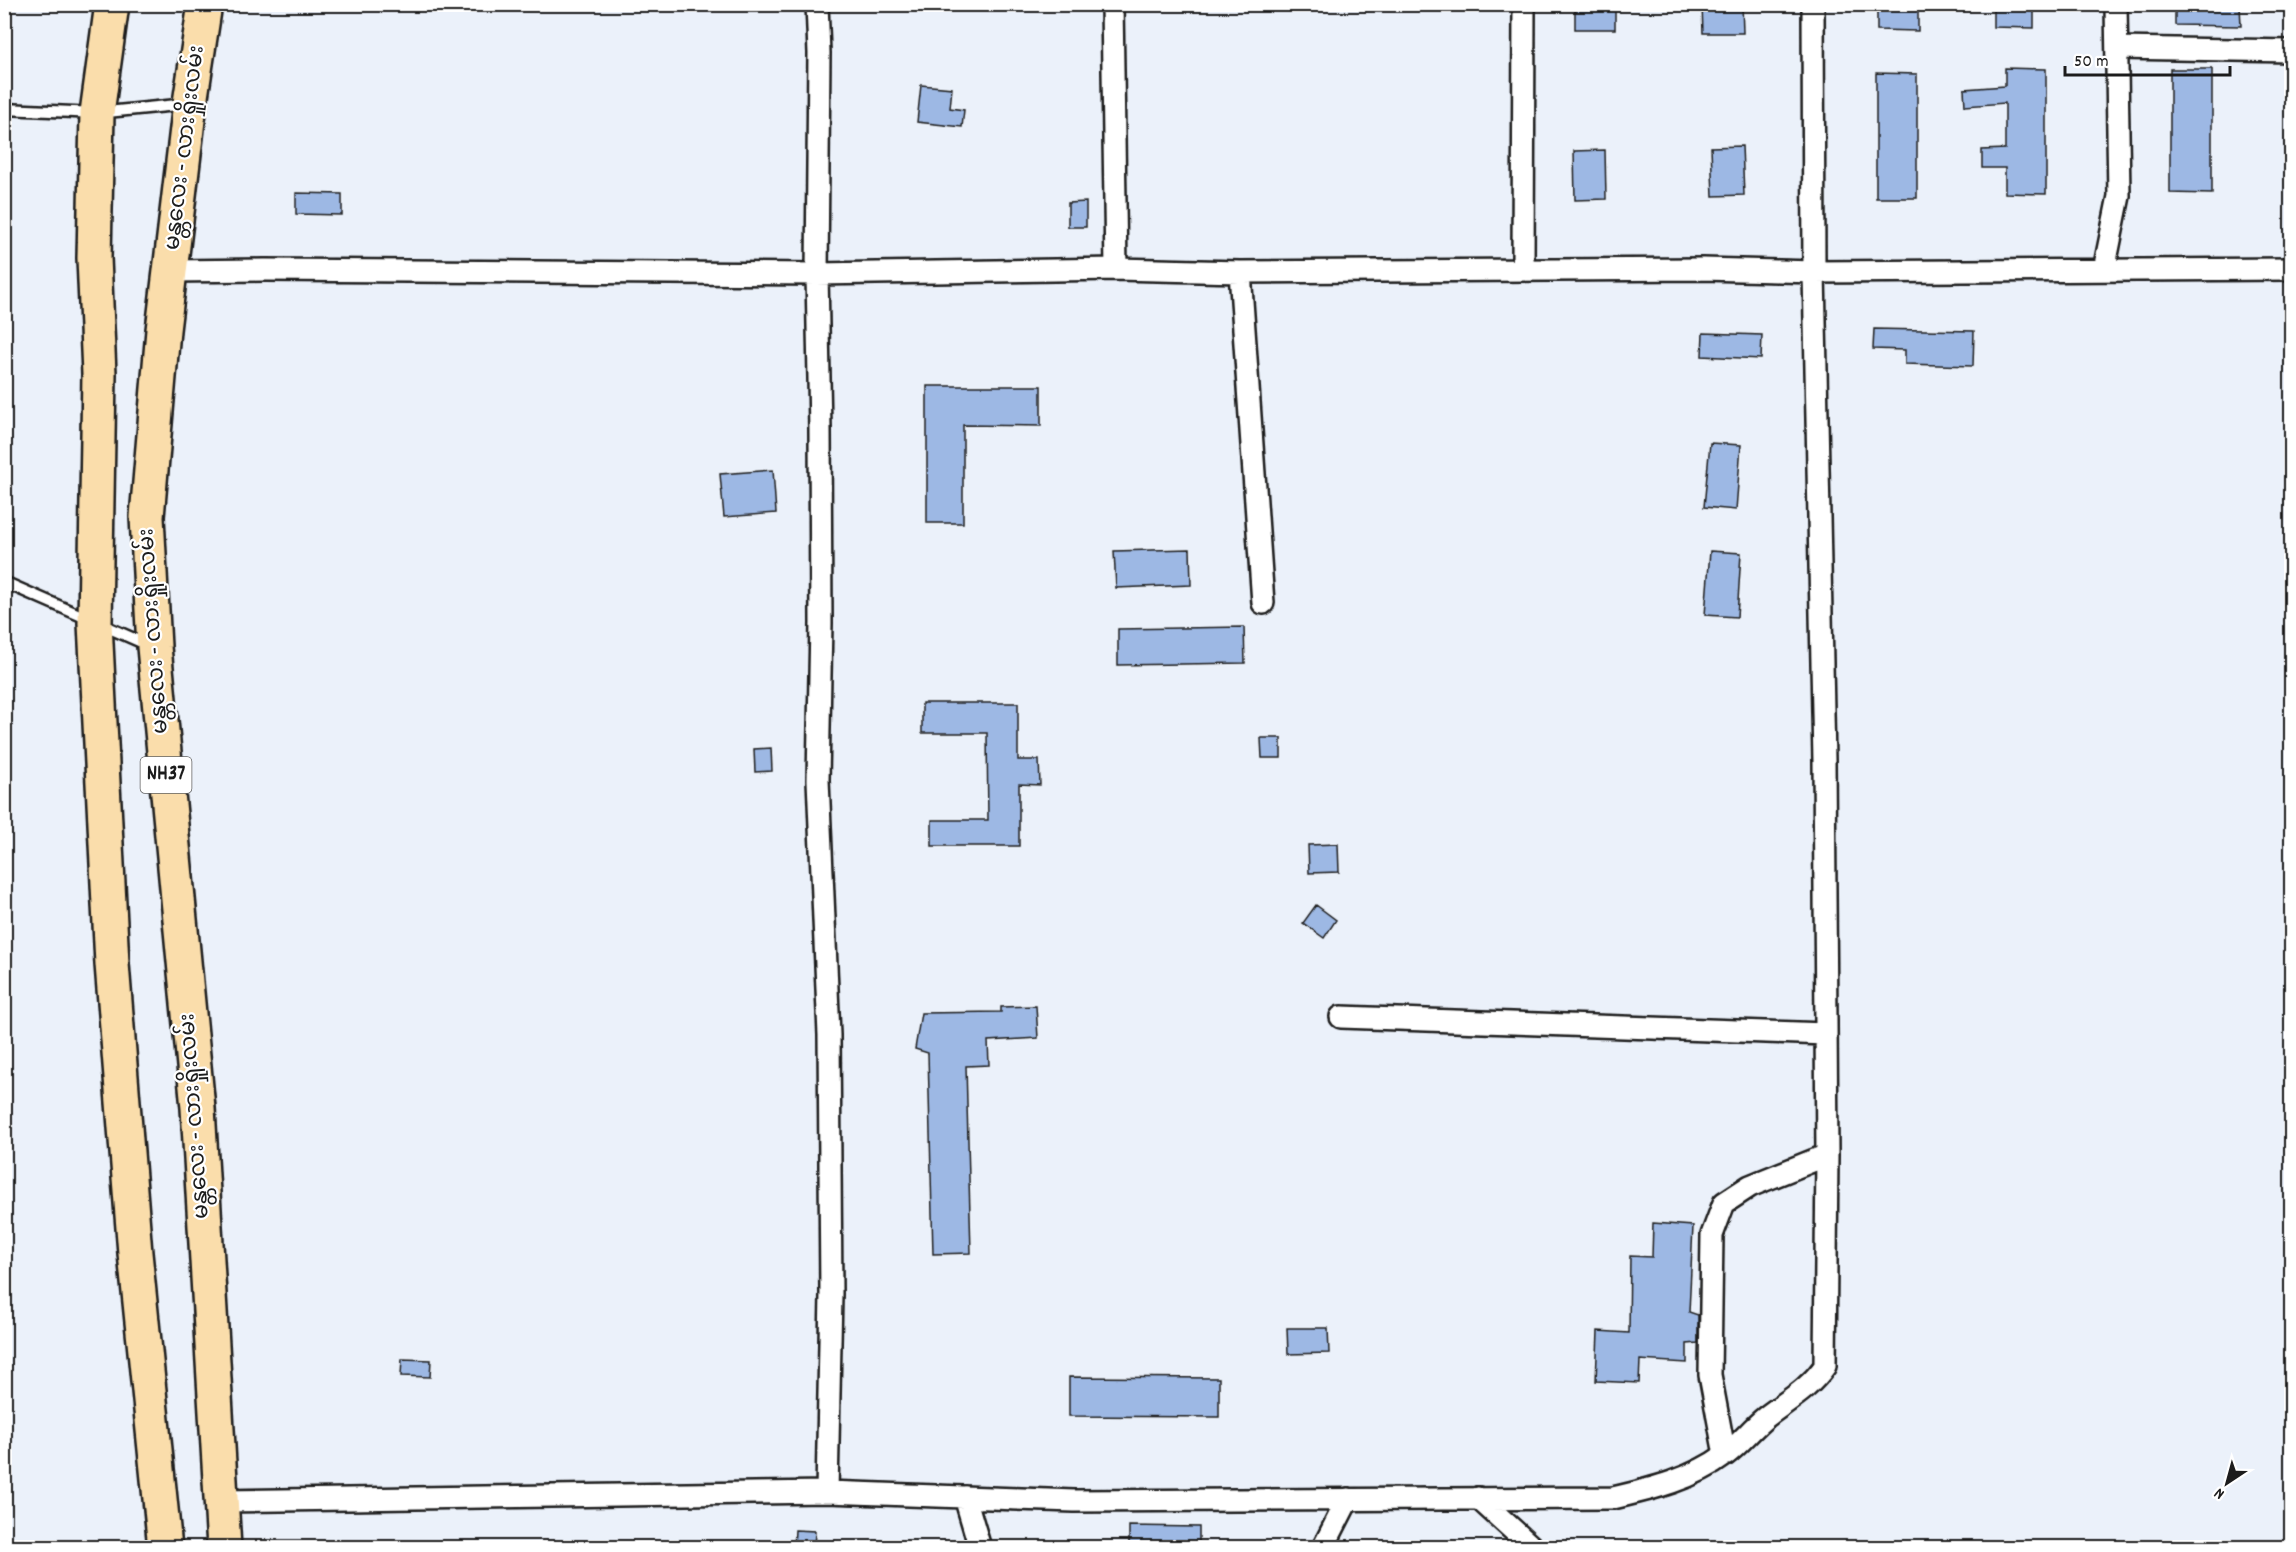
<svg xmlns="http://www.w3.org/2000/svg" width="2296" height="1552" font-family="Dekko,'Noto Sans Myanmar',sans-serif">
<rect width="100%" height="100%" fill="#ebf1fa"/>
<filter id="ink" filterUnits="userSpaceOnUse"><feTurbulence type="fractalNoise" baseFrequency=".0167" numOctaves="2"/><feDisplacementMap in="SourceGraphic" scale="12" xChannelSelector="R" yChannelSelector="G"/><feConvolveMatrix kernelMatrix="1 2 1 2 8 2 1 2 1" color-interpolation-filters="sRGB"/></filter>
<g filter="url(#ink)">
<path fill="#9db8e4" stroke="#1c1c1c" stroke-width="1.5" d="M1575,4H1615V29H1575Z
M1702,4H1742L1743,33H1703Z
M1877,4H1918V31L1877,30Z
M1993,4H2034V28L1993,27Z
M2175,4L2240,6L2241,26L2175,25Z
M2005,68L2046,69V194L2005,193V168H1982V150L2005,149V103L1965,106L1964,89L2005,86Z
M2170,69H2212V194L2170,193Z
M1876,73L1917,74V198H1876Z
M921,85L952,88L950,108L964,110L962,127L917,122Z
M1742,146L1744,195L1713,196L1711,147Z
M1605,150L1606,199L1575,200L1574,151Z
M296,193L342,194V215L296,214Z
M1086,202V227H1068V203Z
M1874,329L1974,331L1973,366L1905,364V350L1873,349Z
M1703,333L1762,335L1761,359L1702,356Z
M927,386H1041V426L963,425V523H927Z
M1710,443L1741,445L1736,510L1704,507Z
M773,470L776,513L724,517L720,474Z
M1190,549L1191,585L1116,588L1114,551Z
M1710,551L1741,553L1737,617L1705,615Z
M1244,627L1245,663L1118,665V629Z
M922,703H1018V760H1039L1040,785L1019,784V846H932V820H988L987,733H922Z
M1261,738H1281V758H1262Z
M771,748L772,771L755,772L754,749Z
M1338,844L1339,872L1309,873L1308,845Z
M1316,905L1336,920L1324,938L1303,923Z
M1036,1006L1038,1038L988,1041L989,1065L966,1066L971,1253L933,1254L928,1053L915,1049L921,1013L1001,1012V1007Z
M1653,1223L1693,1226L1689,1312L1698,1315V1343L1687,1344V1363L1640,1360L1639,1383L1596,1381L1598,1331L1629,1333L1630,1256L1652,1257Z
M1287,1328H1328L1329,1353L1288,1354Z
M402,1359L431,1360L430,1377L401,1376Z
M1069,1377L1219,1378V1417L1069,1416Z
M1129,1526L1199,1527V1548H1129Z
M795,1530L815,1531L814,1548H794Z"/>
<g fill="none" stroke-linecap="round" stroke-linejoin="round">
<g stroke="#1c1c1c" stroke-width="15">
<path id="service" d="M4,109L97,113L187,104
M4,582L148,645"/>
</g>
<g stroke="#1c1c1c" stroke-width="26">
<path id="minor" d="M817,4L819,53L817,274L820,430L821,623L818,780L829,1035L831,1294L827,1492
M1112,4L1116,269
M2117,48L2292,51
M1523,270L1524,4
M2104,270L2119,196L2116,4
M171,271L265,270L817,274L1116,269L1240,272L1703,269L1814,272L2292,269
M1240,272L1263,603
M1341,1017L1826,1034
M1725,1455L1710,1375L1712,1235L1724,1203L1750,1186L1827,1155
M965,1497L980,1548
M1478,1498L1533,1548
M221,1501L827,1492L1074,1501L1613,1498C1652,1489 1693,1479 1725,1455C1740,1444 1751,1429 1766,1417C1788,1400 1808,1390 1825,1366L1827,1155L1824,761L1814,272L1813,4
M1323,1548L1348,1499"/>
</g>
<g stroke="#1c1c1c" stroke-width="38">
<path id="trunk" d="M112,4L97,113L94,258L99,374L95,623L112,964L135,1253L165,1548
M205,4L190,103L163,330L147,517L154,647L198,1108L224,1548"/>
</g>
<use href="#service" stroke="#fff" stroke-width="10"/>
<use href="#minor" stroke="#fff" stroke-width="21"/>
<use href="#trunk" stroke="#faddab" stroke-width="33"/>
</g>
</g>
<g text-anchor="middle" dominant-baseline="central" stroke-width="4.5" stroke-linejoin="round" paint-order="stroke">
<rect fill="#fff" stroke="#606060" stroke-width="1.5" x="140.5" y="757" width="51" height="36" rx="4.5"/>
<g font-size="21" font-weight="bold" fill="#1c1c1c">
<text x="166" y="775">NH37</text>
</g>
<g font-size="22" fill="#1c1c1c" stroke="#fff">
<text transform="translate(186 148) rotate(-83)">မန္တလေး - လားရှိုးလမ်း</text>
<text transform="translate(155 631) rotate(-94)">မန္တလေး - လားရှိုးလမ်း</text>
<text transform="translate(196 1116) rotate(-94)">မန္တလေး - လားရှိုးလမ်း</text>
</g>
</g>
<rect width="2296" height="1552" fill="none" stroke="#fff" stroke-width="24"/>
<rect x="12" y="12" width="2272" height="1528" fill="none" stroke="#1c1c1c" stroke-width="2" filter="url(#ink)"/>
<g transform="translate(2227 1483) rotate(216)" stroke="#ffffff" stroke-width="4.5" paint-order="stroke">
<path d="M0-4.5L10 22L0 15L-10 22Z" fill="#1c1c1c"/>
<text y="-9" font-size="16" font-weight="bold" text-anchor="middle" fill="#1c1c1c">N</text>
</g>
<path d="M2065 66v9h165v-9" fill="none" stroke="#1c1c1c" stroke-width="3"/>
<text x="2074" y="66" font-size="18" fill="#1c1c1c" stroke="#ffffff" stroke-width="4.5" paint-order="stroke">50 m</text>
</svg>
